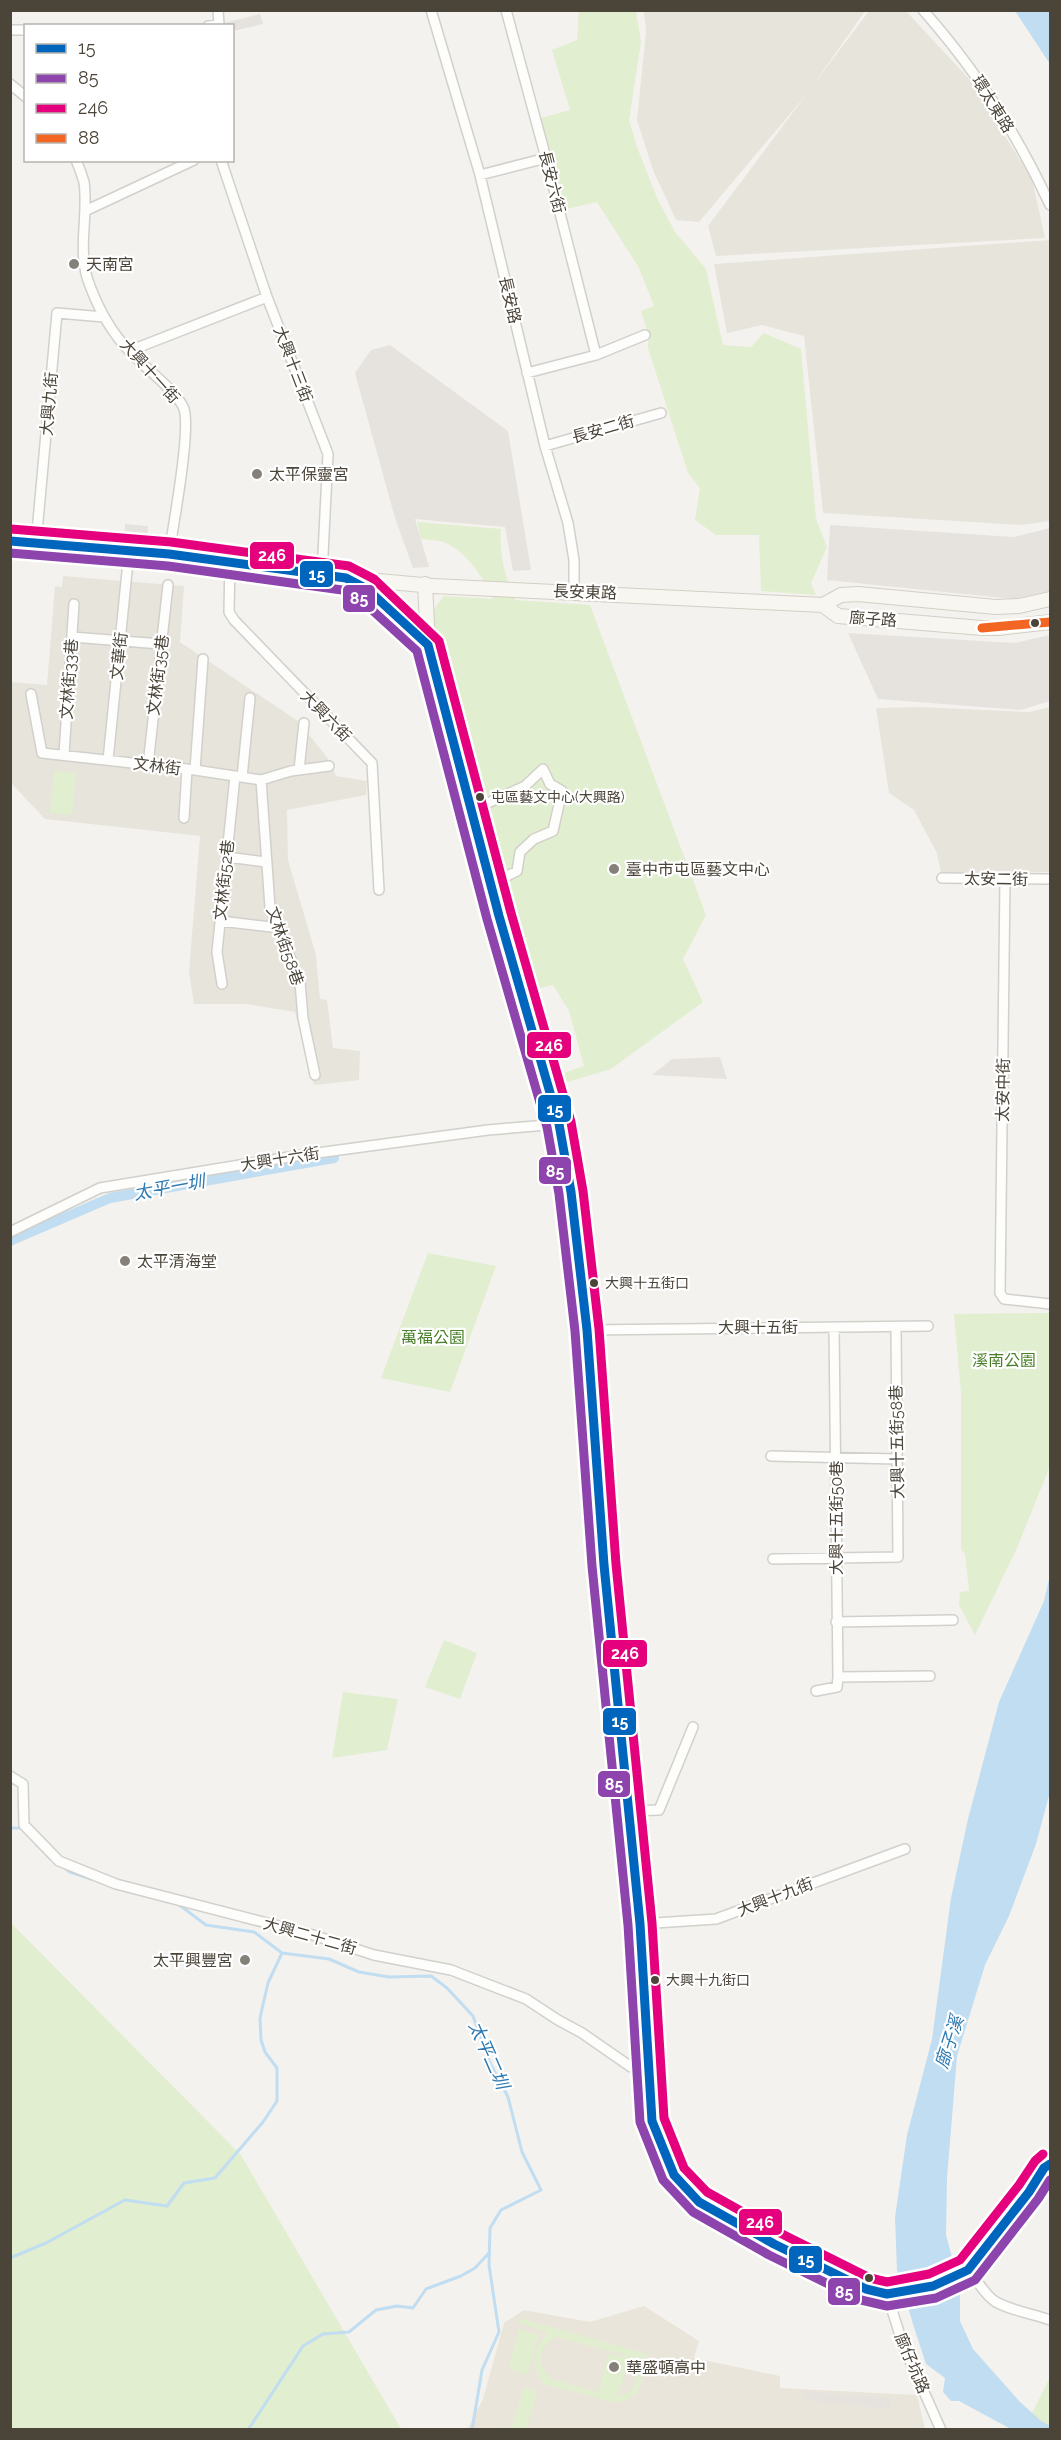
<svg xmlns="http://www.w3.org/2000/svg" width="1061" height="2440" font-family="Raleway,'Noto Sans TC',sans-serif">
<rect width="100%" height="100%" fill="#f4f2ee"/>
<path fill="#e7e4dc" d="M644,11H865L811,88L869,11H906L969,79L1032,179L1045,238L716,256L708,226L806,95L699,222L676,220L653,170L637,120L646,32Z
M1050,240V521L1021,525L823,513L804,336L762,325L727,333L714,264Z
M63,576L184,586L180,642L298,721L330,761L336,776L367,781L366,795L287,810L288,860L316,955L320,999L327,1000L333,1048L360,1051L359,1080L314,1085L295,1012L246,1004H194L189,972L200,836L45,819L11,783L10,682L47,685L55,586L62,587Z
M919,707L1029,712L1050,707V872L941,873L937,853L914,810L889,793L876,708Z"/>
<path fill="#eae5da" d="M644,2306L699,2341L694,2358L780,2376V2388L917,2395L925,2429L467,2430L483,2399L504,2323L524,2310L590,2322Z"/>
<path fill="#e1eecf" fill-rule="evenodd" d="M579,11H636L641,42L629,120L637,147L658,200L675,232L706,269L723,345L751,347L764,333L801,349L816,519L827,547L811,583L816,595L761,591L759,535H716L695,520L700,488L688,473L648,348V334L641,311L654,306L639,268L597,202L566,209L541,118L570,110L552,50L577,40Z
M417,522L501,529C499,555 505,576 515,600L590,605L706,915L683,959L703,1002L611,1069L561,1084L559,1075L584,1066L569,1011L553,985L533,990L430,614L444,596L493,599C483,577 466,551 444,542C437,540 428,540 421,539Z
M54,771L76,773L72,815L50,813Z
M428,1253L496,1266L450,1392L381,1378Z
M1050,1313V1466L1017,1548L975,1635L959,1605L960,1592L969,1591L965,1554L961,1550V1393L954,1314Z
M444,1640L477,1653L460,1699L425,1687Z
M343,1692L398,1699L387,1750L332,1758Z
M10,1922L241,2155L401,2429H11Z
M519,2318L648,2354L647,2361L637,2360L643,2382L636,2395L617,2403L545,2385C528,2363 533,2353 547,2332L518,2323ZM556,2337L622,2354L626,2357L609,2353L598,2392L550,2379C537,2363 537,2349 556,2337ZM629,2359C638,2369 639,2380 631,2391L618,2396Z
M519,2329L539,2335L527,2375L508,2369Z
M1050,2377V2429H1024Z
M524,2387L538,2392L526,2429H510Z"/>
<path fill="#e6e3df" d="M260,14L263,24L233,31L232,26L225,25L224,23Z
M390,345L508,431L531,570L513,571L505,527L415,519L429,567L413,568L395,518L355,373L371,350Z
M125,524L148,526L146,546L124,544Z
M830,525L1014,537L1050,528V591L1013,599L827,580Z
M848,633L1015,643L1050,635V701L1021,710L878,699Z
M720,1057L727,1079L652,1075L672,1059Z
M803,2391L892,2398L890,2409L804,2400Z"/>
<path fill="#c0ddf1" d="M1015,11H1050V64Z
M1050,1575V1792L1036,1844L1009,1916L985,1965L957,2056L947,2178L946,2235L960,2287V2321L973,2349L1019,2401L1041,2421L1050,2426V2429H1011L959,2401H951L943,2392L945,2378L926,2364L913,2324L897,2270L895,2217L907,2135L932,2039L951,1898L968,1819L999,1702L1044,1601Z"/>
<path fill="#f4f2ee" d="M951,2258L960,2293L906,2308L896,2276L912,2275Z"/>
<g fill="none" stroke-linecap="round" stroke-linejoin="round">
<path stroke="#c0ddf1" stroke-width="3" d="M10,1828H24
M37,1845L51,1859
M62,1866L70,1872L91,1879
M178,1904L206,1925L254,1932L282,1953L329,1959L359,1972L389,1977L431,1976L447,1988L473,2016L490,2063L508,2097L522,2152L541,2190L501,2210L490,2228L489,2265L499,2332L482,2370L472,2430
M10,2258L46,2243L125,2200L167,2206L184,2183L215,2178L263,2122L277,2101V2068L265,2052L261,2040L260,2018L268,1983L282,1953
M248,2430L303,2346L323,2334L349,2332L376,2310L397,2306L413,2308L426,2289L461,2276L475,2268L489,2253"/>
<path stroke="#c0ddf1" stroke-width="10" d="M10,1241L110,1198L334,1158"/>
<g stroke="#d2d0cb" stroke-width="12">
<path id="street" d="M431,10L480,175L545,446L568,523L574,560V592
M506,10L546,158L596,355
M923,10C975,69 1018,135 1050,205
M208,26L219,25L218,10
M10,30H26
M10,84L26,97
M76,160C79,167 82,175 84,182C89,217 76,252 90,286C99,310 113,334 130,352C143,366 178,392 184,409C191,431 173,526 169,554
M221,160L267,297L328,454L322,574
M480,175L546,158
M85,211L194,160
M129,351L267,297
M527,373L596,355L645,335
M545,446L661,413
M36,543L57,313L104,317
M230,561L229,612L234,620L372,763L379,890
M72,637L161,644
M31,694L42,753L195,770L261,780L291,771L329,766
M64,754L74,604
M108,760L129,552
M148,765L168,585
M543,769L550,784L562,791L553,831L534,839L520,852L517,871L497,881L477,808L525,786Z
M195,770L203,659
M299,770L304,723
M242,777L250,698
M261,780L270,907L300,982L303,1018L315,1075
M184,818L187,769
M227,857L266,862
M942,878L1050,879
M1005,880L1000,1293L1004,1299L1050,1304
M220,921L280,928
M222,984L217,952L235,776
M10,1232L100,1188L295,1156L488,1130L559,1124
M587,1330L928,1326
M771,1456L897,1459
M773,1559L898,1557L896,1327
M836,1622L953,1620
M838,1677L930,1676
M816,1691L837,1687L838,1677L834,1327
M10,1776L23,1784L24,1825L59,1861L116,1884L313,1935L374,1955L451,1970L526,1999L558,2020L582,2033L631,2067L649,2074
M629,1811L659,1810L693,1727
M640,1924L716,1919L905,1849
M968,2270C978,2280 984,2295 996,2302C1012,2311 1034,2314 1050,2320
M887,2294L903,2345L941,2430"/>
</g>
<g stroke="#d3cfc5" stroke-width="16">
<path id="secondary" d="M10,541L169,554L346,578L367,589L428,645
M346,578L433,586L823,605
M425,584L428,645L438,687L559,1124L571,1192L587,1330L604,1565L640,1924L652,2121L674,2175L699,2202L774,2244L866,2289L887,2294L933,2286L968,2270L1029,2192L1044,2168L1050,2164
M823,605L838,616L982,628H999L1050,622
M823,605L841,595L858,594L996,607L1019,606L1050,599"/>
</g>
<use href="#street" stroke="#fdfdfc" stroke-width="9"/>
<use href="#secondary" stroke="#f7f6f1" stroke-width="14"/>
<g stroke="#fff" stroke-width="14">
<path id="bus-1" d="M10,541L169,554L346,578L367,589L428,645L499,916L559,1124L571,1192L587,1330L604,1565L640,1924L652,2121L674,2175L699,2202L774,2244L866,2289L887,2294L933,2286L968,2270L1029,2192L1044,2168L1050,2164"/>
</g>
<g stroke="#fff" stroke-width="14">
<path id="bus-2" d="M10,553L168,566L342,590L360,599L417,651L487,919L547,1127L559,1194L575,1331L592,1566L628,1925L640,2122L663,2180L693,2212L769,2255L861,2300L887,2306L936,2298L975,2280L1038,2199L1050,2180"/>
</g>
<g stroke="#fff" stroke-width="14">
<path id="bus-3" d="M11,529L171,542L349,566L374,579L439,641L511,913L571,1122L583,1191L599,1329L616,1564L652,1923L664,2118L684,2168L707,2192L780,2233L870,2278L887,2282L929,2274L960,2260L1019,2185L1035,2161L1043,2154"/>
</g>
<g stroke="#fff" stroke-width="14">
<path id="bus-4" d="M982,628L1050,622"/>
</g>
<use href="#bus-1" stroke="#0065bd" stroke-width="9"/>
<use href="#bus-2" stroke="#8e44ad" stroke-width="9"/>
<use href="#bus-3" stroke="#e5007d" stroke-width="9"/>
<use href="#bus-4" stroke="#f26522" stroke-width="9"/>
</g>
<g fill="#868178" stroke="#fff" stroke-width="2">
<circle cx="74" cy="264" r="6"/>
<circle cx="257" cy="474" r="6"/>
<circle cx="614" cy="869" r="6"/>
<circle cx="125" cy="1261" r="6"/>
<circle cx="245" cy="1960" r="6"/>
<circle cx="614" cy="2367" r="6"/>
</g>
<g fill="#4b4439" stroke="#fff" stroke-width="2">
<circle cx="1035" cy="623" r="5"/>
<circle cx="480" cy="797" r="5"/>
<circle cx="594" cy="1283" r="5"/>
<circle cx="655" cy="1980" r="5"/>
<circle cx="869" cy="2278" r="5"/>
</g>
<g text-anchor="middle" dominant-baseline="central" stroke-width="4.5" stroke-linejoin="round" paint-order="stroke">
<g font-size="14" fill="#4b4439" stroke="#fff" text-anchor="start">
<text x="491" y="797">屯區藝文中心(大興路)</text>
<text x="605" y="1283">大興十五街口</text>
<text x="666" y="1980">大興十九街口</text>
</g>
<g font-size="16" fill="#4b4439" stroke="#fff">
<text transform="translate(993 104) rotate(58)">環太東路</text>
<text transform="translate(552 182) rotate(76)">長安六街</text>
<text transform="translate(510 300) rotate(77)">長安路</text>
<text transform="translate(293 364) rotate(69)">大興十三街</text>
<text transform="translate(150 371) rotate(48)">大興十一街</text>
<text transform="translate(49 404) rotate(-85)">大興九街</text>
<text transform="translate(603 429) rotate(-16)">長安二街</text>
<text transform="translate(585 592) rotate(2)">長安東路</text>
<text transform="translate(873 619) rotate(4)">廍子路</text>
<text transform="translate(119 656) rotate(-84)">文華街</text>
<text transform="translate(158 675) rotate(-83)">文林街35巷</text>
<text transform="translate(69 679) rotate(-86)">文林街33巷</text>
<text transform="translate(326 716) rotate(46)">大興六街</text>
<text transform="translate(157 766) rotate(7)">文林街</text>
<text transform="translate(996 879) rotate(1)">太安二街</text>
<text transform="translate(224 880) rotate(-84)">文林街52巷</text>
<text transform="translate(285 946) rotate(71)">文林街58巷</text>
<text transform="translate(1003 1090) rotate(-89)">太安中街</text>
<text transform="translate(280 1159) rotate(-9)">大興十六街</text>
<text x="758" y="1327">大興十五街</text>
<text transform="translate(897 1442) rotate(-91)">大興十五街58巷</text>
<text transform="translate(836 1518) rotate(-90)">大興十五街50巷</text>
<text transform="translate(775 1897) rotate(-21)">大興十九街</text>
<text transform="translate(310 1936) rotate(16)">大興二十二街</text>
<text transform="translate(912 2363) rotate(67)">廍仔坑路</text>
</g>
<g font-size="16" fill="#4b4439" stroke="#fff" text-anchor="start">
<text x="86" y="264">天南宮</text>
<text x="269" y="474">太平保靈宮</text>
<text x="626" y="869">臺中市屯區藝文中心</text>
<text x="137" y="1261">太平清海堂</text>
<text x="233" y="1960" text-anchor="end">太平興豐宮</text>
<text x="626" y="2367">華盛頓高中</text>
</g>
<g font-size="16" fill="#4a7f2a" stroke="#fff">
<text x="433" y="1337">萬福公園</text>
<text x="1004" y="1360">溪南公園</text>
</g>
<g font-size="18" font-style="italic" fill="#2e7ab2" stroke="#fff">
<text transform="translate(169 1187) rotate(-10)">太平一圳</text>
<text transform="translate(949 2042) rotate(-72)">廍子溪</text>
<text transform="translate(489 2055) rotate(66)">太平二圳</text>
</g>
</g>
<g stroke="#fff" stroke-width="2">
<rect x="249" y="541" width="46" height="29" rx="6" fill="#e5007d"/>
<rect x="299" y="560" width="35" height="28" rx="6" fill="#0065bd"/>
<rect x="342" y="584" width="34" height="29" rx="6" fill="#8e44ad"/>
<rect x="526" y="1031" width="46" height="28" rx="6" fill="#e5007d"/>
<rect x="537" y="1094" width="35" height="29" rx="6" fill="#0065bd"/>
<rect x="538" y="1156" width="34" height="29" rx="6" fill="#8e44ad"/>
<rect x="602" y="1639" width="46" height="29" rx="6" fill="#e5007d"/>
<rect x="602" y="1707" width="35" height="29" rx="6" fill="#0065bd"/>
<rect x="597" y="1770" width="34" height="28" rx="6" fill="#8e44ad"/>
<rect x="738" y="2208" width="45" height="28" rx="6" fill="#e5007d"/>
<rect x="788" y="2245" width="35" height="29" rx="6" fill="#0065bd"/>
<rect x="827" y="2277" width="34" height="29" rx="6" fill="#8e44ad"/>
</g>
<g font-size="16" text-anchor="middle" font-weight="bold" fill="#fff">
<text x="272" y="561">246</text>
<text x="317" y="580">15</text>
<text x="359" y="604">85</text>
<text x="549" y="1051">246</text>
<text x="555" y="1115">15</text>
<text x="555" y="1177">85</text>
<text x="625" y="1659">246</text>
<text x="620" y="1727">15</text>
<text x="614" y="1790">85</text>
<text x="760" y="2228">246</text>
<text x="806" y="2265">15</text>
<text x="844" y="2298">85</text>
</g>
<rect width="1061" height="2440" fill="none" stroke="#4b4439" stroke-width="24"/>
<rect x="24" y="24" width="210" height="138" fill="#ffffff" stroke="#b7b4b0" stroke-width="1.5"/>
<rect x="36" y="44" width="30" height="9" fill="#0065bd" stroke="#b7b4b0" stroke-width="1.5"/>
<text x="78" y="54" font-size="18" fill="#4b4439">15</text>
<rect x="36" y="74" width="30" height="9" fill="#8e44ad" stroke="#b7b4b0" stroke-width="1.5"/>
<text x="78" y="84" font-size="18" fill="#4b4439">85</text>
<rect x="36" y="104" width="30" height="9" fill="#e5007d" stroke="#b7b4b0" stroke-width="1.5"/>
<text x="78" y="114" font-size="18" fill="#4b4439">246</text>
<rect x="36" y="134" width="30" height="9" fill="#f26522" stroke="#b7b4b0" stroke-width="1.5"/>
<text x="78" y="144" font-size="18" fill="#4b4439">88</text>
</svg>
